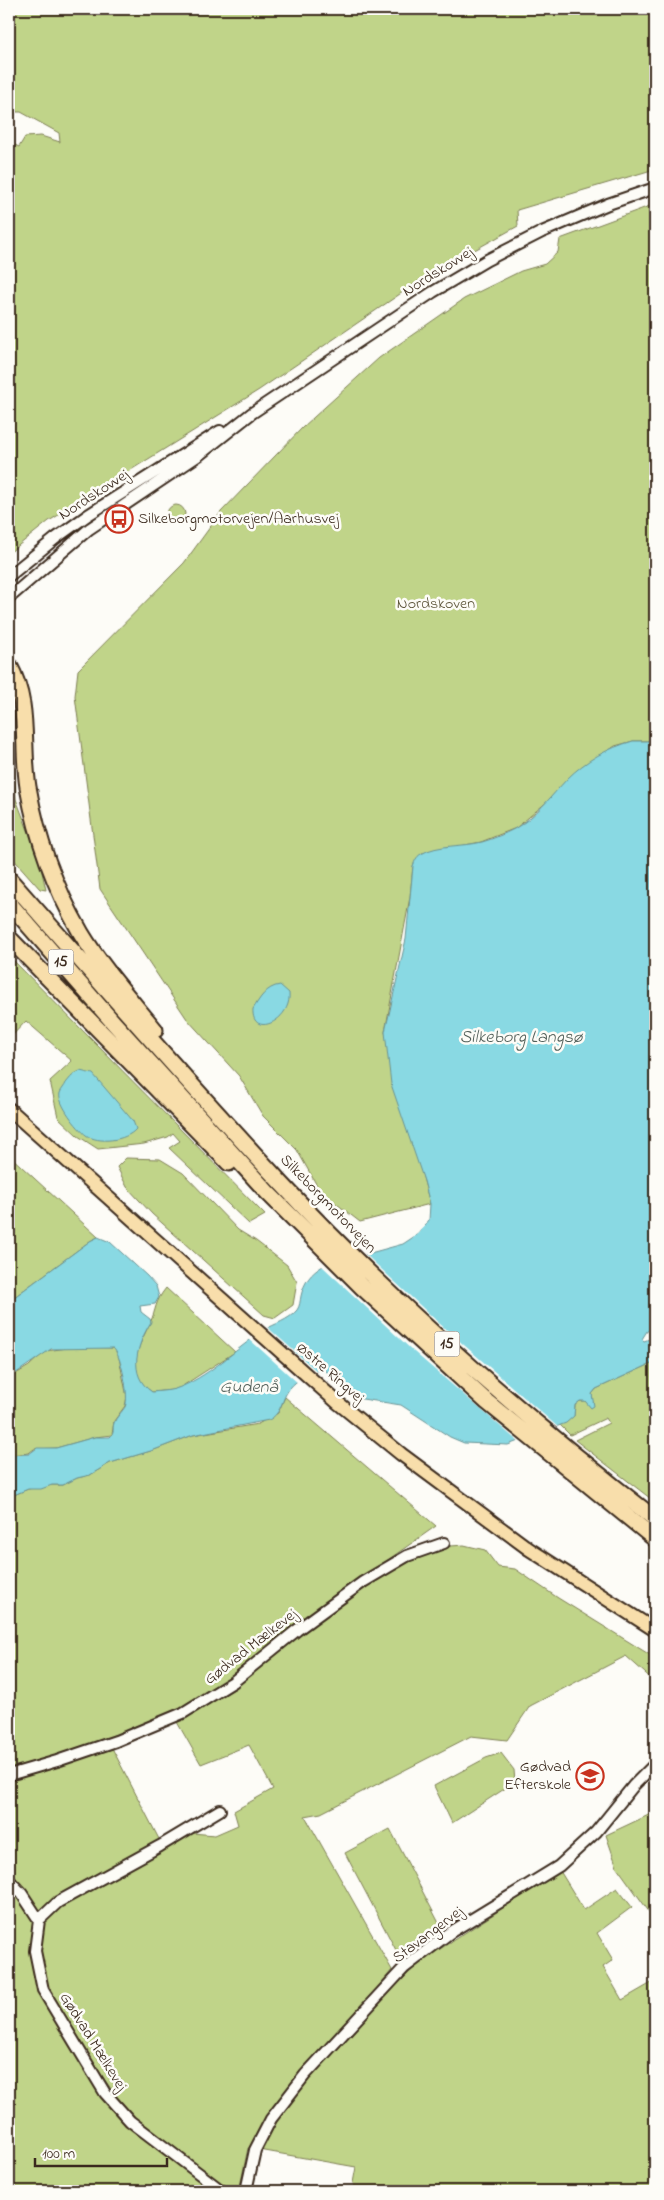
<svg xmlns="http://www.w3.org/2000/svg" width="664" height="2200" font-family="'Indie Flower',sans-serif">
<rect width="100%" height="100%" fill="#fdfcf7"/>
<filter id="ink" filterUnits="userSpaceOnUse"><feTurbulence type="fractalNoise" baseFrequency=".02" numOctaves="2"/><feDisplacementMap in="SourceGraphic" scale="10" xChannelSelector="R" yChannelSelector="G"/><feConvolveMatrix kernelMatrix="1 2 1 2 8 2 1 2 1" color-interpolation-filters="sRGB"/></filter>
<g filter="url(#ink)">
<path fill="#c0d489" stroke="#7e7f54" d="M9,9H655V169L517,210L518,226L422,279L259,390L49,521L9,553V142L19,147L25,137L41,136L60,142L59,133L21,112H9Z
M655,204V741H633L615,746L569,778L548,801L516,828L481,842L422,853L413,866L410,897L385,1032L430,1204L360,1222L320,1191L297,1150L263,1116L239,1076L187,1019L100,889L75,696L78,670L184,563L221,512L303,427L379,358L464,299L521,271L545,264L558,252L560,239Z
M167 514a9 9 0 1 1 18 0a9 9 0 1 1-18 0Z
M9,700L16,799L39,859L46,890L40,889L9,854Z
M9,956L265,1215L249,1224L169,1148L180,1141L173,1133L168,1137L144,1144L98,1149L78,1136L58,1117L50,1081L72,1061L26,1021L9,1039Z
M9,1155L98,1237L90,1241L9,1301Z
M126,1158L160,1159L183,1173L238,1230L256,1241L287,1265L297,1282L293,1305L275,1318L264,1315L152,1214L127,1187L117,1167Z
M166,1288L235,1352L181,1387L173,1390L152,1392C123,1373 139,1346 150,1323C157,1308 154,1303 166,1288Z
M76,1347L113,1348L118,1353L127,1397L125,1406L114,1421L112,1435L95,1437L56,1448L34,1449L29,1453L9,1455V1378L29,1366L45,1351Z
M655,1362V1502L575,1440L609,1423L606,1418L570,1435L560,1425L574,1416L575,1405L580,1401H585L591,1407L593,1406L592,1394L596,1389Z
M285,1397L436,1526L274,1640L249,1665L217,1690L170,1716L93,1746L9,1769V1497L28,1489L52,1485H63L77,1478L90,1475L110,1463L154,1450L193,1435L258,1424L278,1413Z
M464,1545L485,1550L498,1567L515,1569L558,1598L655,1658V1682L626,1656L530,1706L507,1740L471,1736L321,1813L305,1816L392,1970L359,2010L395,1986L423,1960L560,1871L584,1910L617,1888L632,1907L597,1933L613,1960L603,1967L622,2000L655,1981V2191H355L353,2183L356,2167L248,2148L239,2191H230L130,2116L100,2073L49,1991L47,1982L38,1987L131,2126L171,2160L216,2191H19L9,2189V1887L18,1896L34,1920L192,1833L215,1835L238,1825L234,1811L273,1789L249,1745L201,1764L177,1722L236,1688L262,1663L334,1608L377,1579L422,1555L451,1546Z
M112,1748L160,1841L40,1914L9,1875V1777Z
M501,1753L514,1770L515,1782L452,1823L434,1786L486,1758Z
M655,1812V1920L617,1867L606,1835Z
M390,1829L440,1925L397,1952L345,1853Z"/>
<path fill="#89d9e3" stroke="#6a9394" d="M633,741H655V1330L647,1331L642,1339L644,1341L655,1337V1362L596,1389L592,1394L594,1406L591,1408L585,1401H580L575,1405L574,1416L566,1423L508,1445L464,1443L450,1437L401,1405L356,1398L342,1383L323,1369C310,1373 293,1380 286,1394C281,1404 280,1414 269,1420L193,1435L154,1450L110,1463L90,1475L77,1478L63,1485H52L41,1489H28L9,1497V1455L29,1454L37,1448H56L95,1437H110C115,1433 112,1429 114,1423C116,1417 122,1412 125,1407C130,1397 121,1354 113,1348L51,1349L9,1378V1301L90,1241L98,1237L110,1242L147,1276L156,1286L159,1297L155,1304L140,1306L141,1312L150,1319L151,1322C137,1344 127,1375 152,1392C159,1391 168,1391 175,1389C206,1379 237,1348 264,1330C274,1324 289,1320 297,1310C300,1306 300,1301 301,1296C304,1282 311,1273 323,1266L403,1244L418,1234L429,1220L430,1204L424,1181L391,1084L385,1032L406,939L413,866C415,861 416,857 421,854C438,844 463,847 482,842C493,839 504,834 514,829C536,817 551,796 567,779C586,760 608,748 633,741Z
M280,985L289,993C292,1021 251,1039 253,1009C260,998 266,987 280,985Z
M80,1071L93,1074L133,1121L136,1129C126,1141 98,1144 86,1135C78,1129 57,1103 60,1093C61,1090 65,1086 66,1083C71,1077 73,1074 80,1071Z"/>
<path fill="#fdfcf7" d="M364,1253L440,1324L559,1428L541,1436L347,1258Z
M343,1259L427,1339L538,1437L521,1444L414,1352L321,1265Z
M266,1326L319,1373L310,1375L299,1384L249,1339Z"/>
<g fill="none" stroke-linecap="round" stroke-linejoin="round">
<g stroke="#3b2a1e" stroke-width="14">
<path id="minor" d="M9,576L56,538L88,515L220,431
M9,598L89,529L199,455L252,413L433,292L487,260L542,232L608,204L655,188
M9,1775L57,1761L116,1741L183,1713L233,1682L297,1630L363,1582L407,1556L444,1543
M9,1880L22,1894L39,1920L35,1951L43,1990L105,2093L130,2121L222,2191
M39,1920L58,1902L160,1846L220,1810
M246,2191L255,2150L271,2119L305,2075L404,1968L451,1932L559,1866L596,1832L634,1785L655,1764"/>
</g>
<g stroke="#3b2a1e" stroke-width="16">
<path id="major" d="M9,1109L337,1402L401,1454L529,1549L655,1630"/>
</g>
<g stroke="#3b2a1e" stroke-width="19">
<path id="highway" d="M9,665C31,705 21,744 28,787C37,839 55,888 81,933C102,968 130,999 155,1030
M9,879C99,981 188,1083 281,1183C394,1305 523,1416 655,1519
M9,903L113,1022L268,1193L362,1287L487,1402L655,1539
M9,938L229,1163"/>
</g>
<use href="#minor" stroke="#fdfcf7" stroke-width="10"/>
<use href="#major" stroke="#f8deab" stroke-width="12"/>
<use href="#highway" stroke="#f8deab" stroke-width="15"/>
</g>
</g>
<defs>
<g id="bus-ring" transform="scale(1.4375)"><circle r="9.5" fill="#fdfcf7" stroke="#c8321e" stroke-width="1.5"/><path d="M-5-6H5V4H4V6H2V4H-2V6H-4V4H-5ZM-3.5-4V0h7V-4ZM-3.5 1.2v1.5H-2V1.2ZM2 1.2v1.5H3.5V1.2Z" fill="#c8321e"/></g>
<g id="school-ring" transform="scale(1.4375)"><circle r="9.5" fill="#fdfcf7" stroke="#c8321e" stroke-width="1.5"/><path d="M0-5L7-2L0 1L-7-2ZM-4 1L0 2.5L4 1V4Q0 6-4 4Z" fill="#c8321e"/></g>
</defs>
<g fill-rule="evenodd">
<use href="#bus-ring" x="119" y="519"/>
<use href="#school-ring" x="590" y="1776"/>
</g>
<g text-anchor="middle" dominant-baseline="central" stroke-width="5" stroke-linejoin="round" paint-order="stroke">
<g fill="#fdfcf7" stroke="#75695f" stroke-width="1">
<rect x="48.5" y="949.5" width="25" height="25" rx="4"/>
<rect x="434.5" y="1331.5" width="25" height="25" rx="4"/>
</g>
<g font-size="15" font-weight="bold" fill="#3b2a1e">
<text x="61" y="962">15</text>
<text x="447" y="1344">15</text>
</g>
<g font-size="16" fill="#3b2a1e" stroke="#fdfcf7">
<text transform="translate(438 272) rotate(-32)">Nordskovvej</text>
<text transform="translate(94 495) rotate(-33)">Nordskovvej</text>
<text transform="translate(328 1204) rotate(46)">Silkeborgmotorvejen</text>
<text transform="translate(330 1373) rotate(41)">Østre Ringvej</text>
<text transform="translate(251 1647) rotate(-38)">Gødvad Mælkevej</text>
<text transform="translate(428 1935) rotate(-37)">Stavangervej</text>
<text transform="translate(93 2042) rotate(58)">Gødvad Mælkevej</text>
</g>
<g font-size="16" fill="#3b2a1e" stroke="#fdfcf7" text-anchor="start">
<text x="138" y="519">Silkeborgmotorvejen/Aarhusvej</text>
<text x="571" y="1767" text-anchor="end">Gødvad<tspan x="571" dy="18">Efterskole</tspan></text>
</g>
<g font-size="16" fill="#5c5439" stroke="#fdfcf7">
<text x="436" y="604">Nordskoven</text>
</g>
<g font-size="18" font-style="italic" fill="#525f59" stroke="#fdfcf7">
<text x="521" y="1038">Silkeborg Langsø</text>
<text x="249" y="1388">Gudenå</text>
</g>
</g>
<rect width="664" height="2200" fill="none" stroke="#fdfcf7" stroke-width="30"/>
<rect x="15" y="15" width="634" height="2170" fill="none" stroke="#3b2a1e" stroke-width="2" filter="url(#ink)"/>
<path d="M35 2158v8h132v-8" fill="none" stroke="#3b2a1e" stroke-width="2.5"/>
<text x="42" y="2158" font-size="15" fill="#3b2a1e" stroke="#fdfcf7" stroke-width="4" paint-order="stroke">100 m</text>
</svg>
